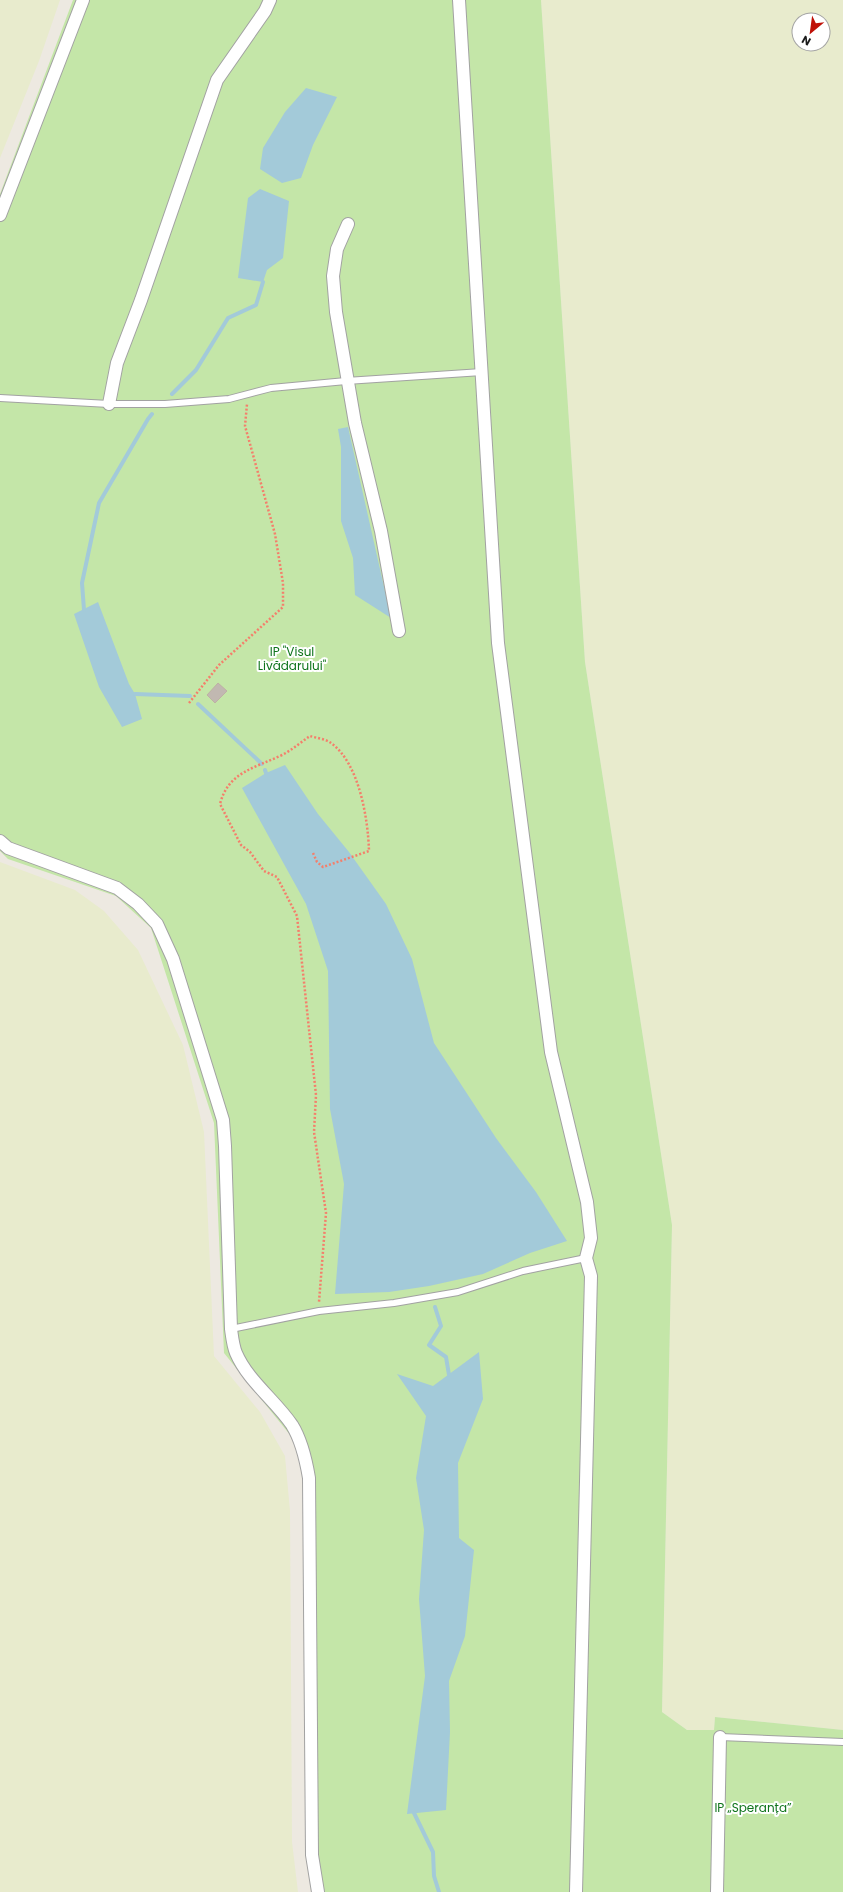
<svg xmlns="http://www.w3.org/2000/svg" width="843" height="1892" font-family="Poppins,sans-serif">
<rect width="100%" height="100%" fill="#ede9e1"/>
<path fill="#e8ebcd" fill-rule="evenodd" d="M0,0H60L39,61L0,158Z
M541,0H843V1730L715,1717L714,1730H687L662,1712L672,1225L585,662ZM799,20H823V44H799Z
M0,862L75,890L104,911L138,950L183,1045L204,1132L214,1356L260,1412L285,1456L290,1511L292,1842L298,1892H0Z"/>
<path fill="#c4e6a8" d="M73,0H541L585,662L672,1225L662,1712L687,1730H714L715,1717L843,1730V1892H313L304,1471L295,1441L224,1353L214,1123L151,928L116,896L8,859L0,851V194Z"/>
<path fill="#a3cad9" d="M306,88L337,97L313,145L301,178L282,183L260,169L263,148L285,112Z
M260,189L289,201L283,258L267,270L263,282L238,278L248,198Z
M348,427L391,618L355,595L353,558L341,521V447L338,429Z
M98,602L129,684L135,694L142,719L122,727L99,687L74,614Z
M285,765L318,814L349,852L386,904L412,959L434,1043L496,1138L536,1192L567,1241L530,1253L483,1274L429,1286L389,1292L335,1294L344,1184L330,1109L328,971L306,904L242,788L266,773Z
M479,1352L483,1399L458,1463L459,1538L474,1550L465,1636L449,1681L450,1732L446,1810L407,1814L425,1676L419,1599L424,1530L416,1478L426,1416L397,1374L433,1386Z"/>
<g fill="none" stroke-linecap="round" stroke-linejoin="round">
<path stroke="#a3cad9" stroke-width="4" d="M172,394L196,370L228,318L256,305L263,282
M84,610L82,583L99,503L148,419L152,414
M135,694L190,696
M198,704L262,764
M265,770L266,773
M435,1307L441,1326L429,1345L446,1357L449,1375
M414,1813L433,1852L434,1876L439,1892"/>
</g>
<path fill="#c1b8b1" stroke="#beb1a4" d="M218,683L227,691L215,703L207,695Z"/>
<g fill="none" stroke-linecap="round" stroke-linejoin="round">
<g stroke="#a2a2a2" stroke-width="8">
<path id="lane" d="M0,398L109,404H165L229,399L271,388L346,381L482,372
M231,1329L319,1311L394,1303L458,1292L523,1271L586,1258
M720,1737L843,1742"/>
</g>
<g stroke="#a2a2a2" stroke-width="14">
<path id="street" d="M459,0L498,643L551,1052L587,1202L591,1238L586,1258L591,1276L576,1892
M0,215L83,0
M348,224L337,249L333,276L336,312L355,423L381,531L399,631
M109,404L117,363L141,300L217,80L265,11L270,0
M0,841L8,848L117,888L138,904L157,924L173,959L223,1120L225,1146L231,1329C232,1336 233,1346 236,1353C248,1381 275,1400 292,1425C302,1441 306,1460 309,1478L312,1855L318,1892
M717,1892L720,1737"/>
</g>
<path stroke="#f47f6b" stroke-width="2.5" stroke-dasharray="2 2" stroke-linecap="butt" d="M189,703L219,665L283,607V583L275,534L245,426L247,404
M313,853L317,862L323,867L369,851C368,818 359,763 331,743C326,739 316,738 310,736C301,742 292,750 282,755C255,768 228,772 220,804L241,845L250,852L264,871L277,877L297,916L316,1095L314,1132L326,1213L319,1302"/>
<use href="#lane" stroke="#fff" stroke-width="6"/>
<use href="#street" stroke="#fff" stroke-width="12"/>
</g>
<g text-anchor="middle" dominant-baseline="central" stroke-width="4" stroke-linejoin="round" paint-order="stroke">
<g font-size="12" fill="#0f741c" stroke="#fff">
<text x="292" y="651">IP "Visul<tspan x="292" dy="14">Livădarului"</tspan></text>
<text x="753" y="1807">IP „Speranța”</text>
</g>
</g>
<g transform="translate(811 32) rotate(209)"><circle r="19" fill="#ffffff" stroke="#a4a4a4"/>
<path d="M0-3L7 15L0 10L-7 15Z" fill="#bf1007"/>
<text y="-6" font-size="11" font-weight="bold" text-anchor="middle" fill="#1b1b1b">N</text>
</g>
</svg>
